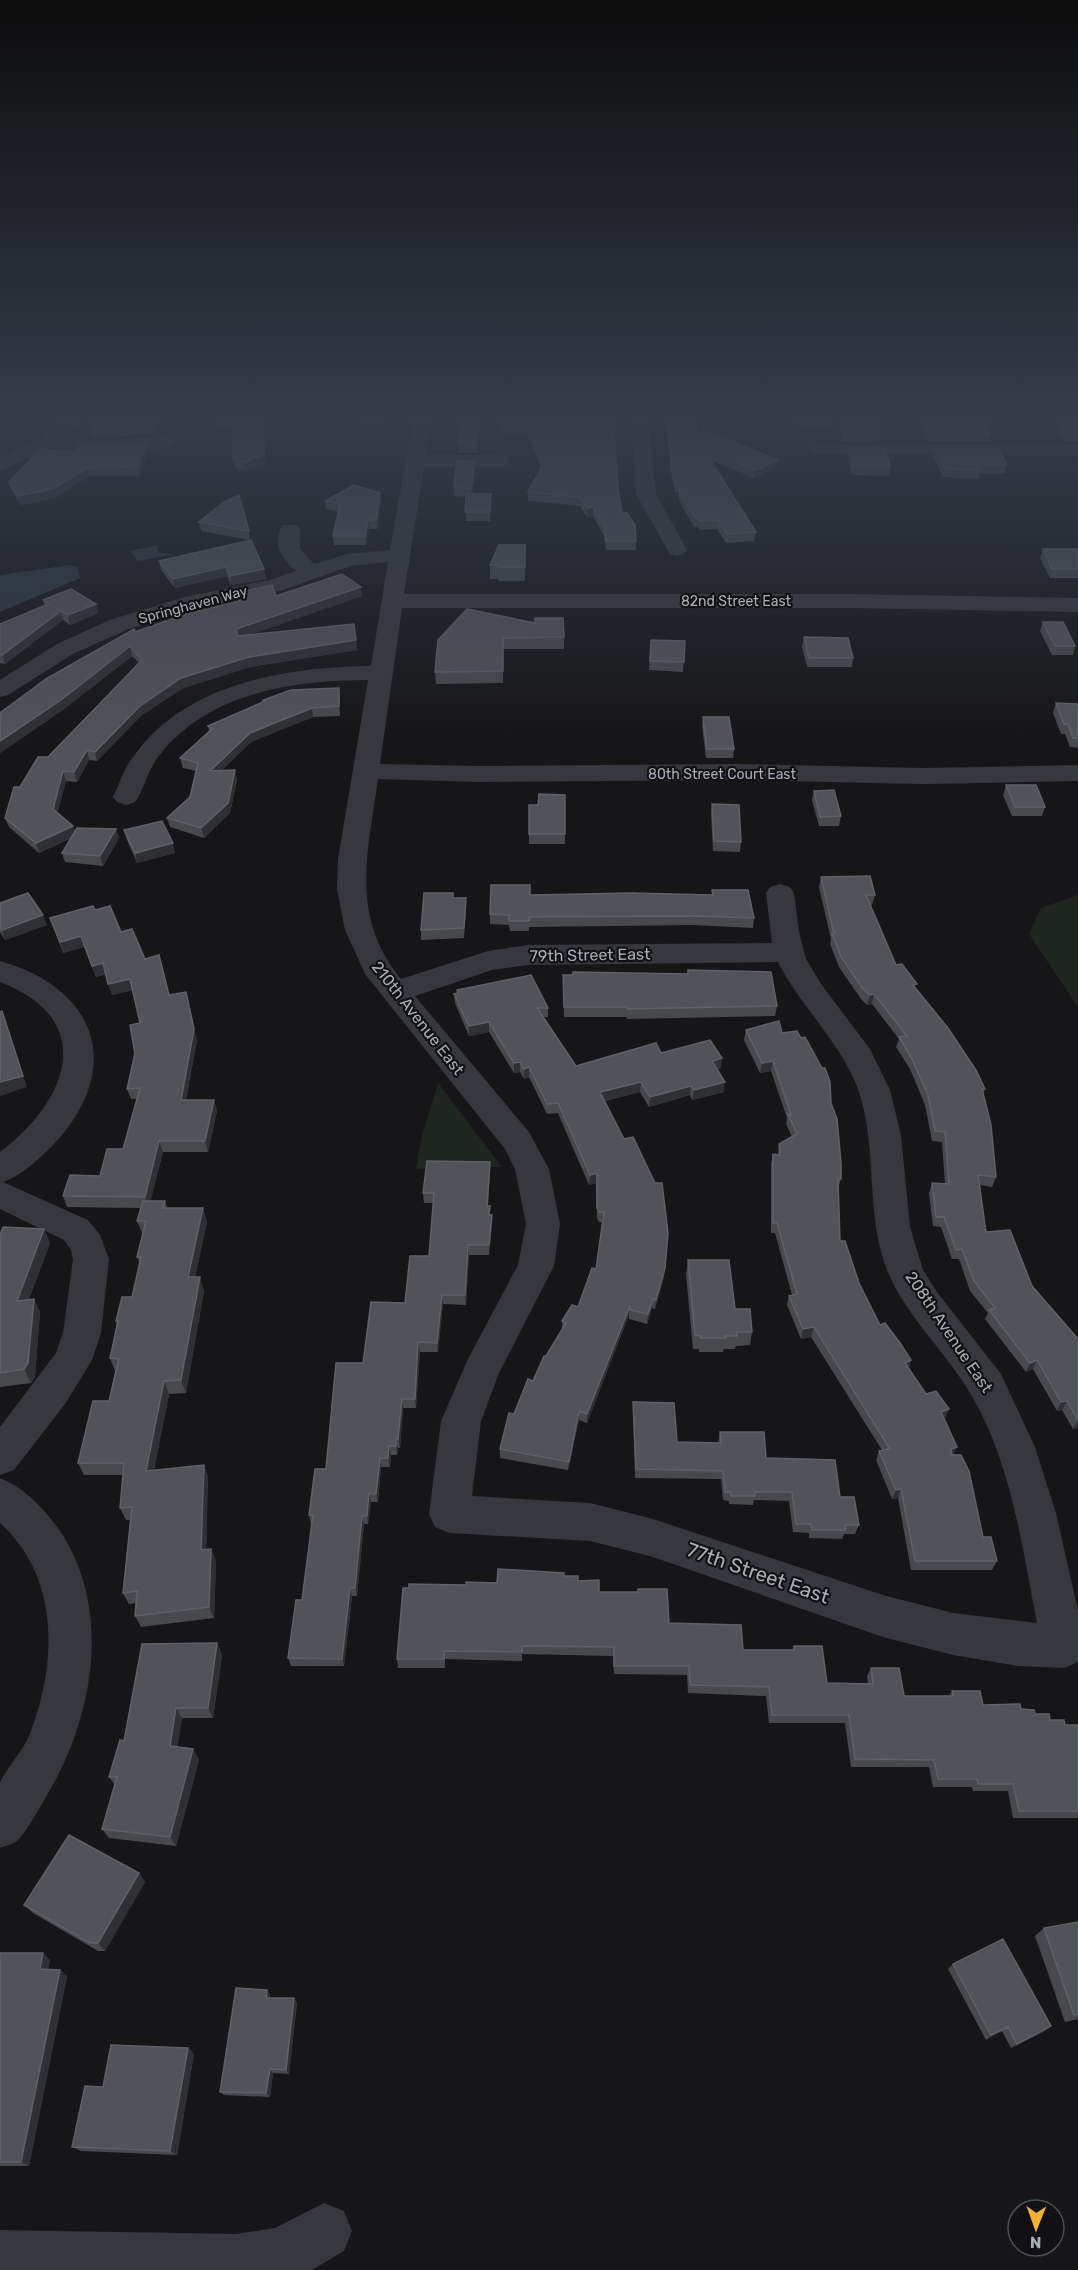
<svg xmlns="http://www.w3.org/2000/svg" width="1078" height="2270" font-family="Rubik,sans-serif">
<rect width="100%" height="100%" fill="#161618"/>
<path fill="#1e261f" d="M1078,895V1007L1029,934L1041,908Z
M438,1083L502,1167L416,1169L421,1139Z"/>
<path fill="#2c353c" d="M153,546H157L159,553L175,554L138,561L130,551Z
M70,565L78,567L80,578L0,612V575Z"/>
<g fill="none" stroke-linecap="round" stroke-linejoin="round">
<path fill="#37383d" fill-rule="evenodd" d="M70,415H91L64,438L94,440L167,436L173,438L176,442L173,446L167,448L94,452L50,448L0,471V458L41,438Z
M414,415H432L426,455H500L507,457L509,461L507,465L500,467H424L404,594H853L1078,598V612L853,608H402L380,764L479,766L736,764L923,768L1078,765V781L923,784L736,780L479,782L378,779C368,852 349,916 401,979L488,951L528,945L772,943L766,893L770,887L780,884L790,887L794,893L799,932L806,959L821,984L870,1049L890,1090L901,1135L910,1227L923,1270L937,1292L1001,1374L1035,1447L1056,1513L1078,1611V1662L1064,1668L1018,1666L953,1655L883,1637L653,1557L590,1541L450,1533L435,1527L429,1514L441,1421L468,1359L518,1265L526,1224L515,1169L505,1149L365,974L345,930L337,889L338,859L368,680C302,680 223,690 173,740C166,747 158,756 153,765C146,777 143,791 135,802L126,805L117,802L113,797C119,785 123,771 131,760C182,683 286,667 371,666L388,562L350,566L283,590L197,608L126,630L73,654L8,695L0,697V680L57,644L110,620L185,597L270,580L296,571C282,559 271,542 283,525H297L300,529V549L314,564L347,554L390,550ZM778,962C801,1008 842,1043 859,1092C878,1150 865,1213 887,1270C907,1319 948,1353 973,1398C1012,1466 1022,1547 1037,1623L953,1613L883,1595L653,1519L590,1503L472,1496L481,1421L499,1373L554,1266L560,1224L549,1169L529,1132L415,996L492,970L528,965Z
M630,415H648L656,494L687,550L684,554L677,556L670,554L636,494Z
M819,444H1078V456L812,454L810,450L812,446Z
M0,961C97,988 125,1068 54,1144C40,1158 22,1176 3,1182L88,1220L100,1235L109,1259L101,1333L92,1360L65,1404L14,1470L0,1475V1427L56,1353L63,1333L73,1259L71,1250L64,1240L0,1209V1152C68,1101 99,1020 0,982Z
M0,1478C23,1487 40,1505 55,1524C114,1603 95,1716 47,1795C41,1806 25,1834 17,1841C13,1844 5,1846 0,1848C0,1835 0,1793 0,1783C4,1771 23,1751 29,1736C57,1665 61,1578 0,1523Z
M324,2203L344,2211L352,2231L344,2251L312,2270H0V2230L236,2234L275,2228Z"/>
</g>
<path fill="#47494d" d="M162,415L155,434L92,438L90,429Z
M264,415L265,463L244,471L234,466L233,458L234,426H219L218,418Z
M357,415H390L389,419H380L378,425H358Z
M501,415H560L618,488L622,513L636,541V550H606L604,536L593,516L587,517L580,506L528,501V492L541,467L526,433H501Z
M665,415H694L699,439L777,468L754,478L709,459L756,532L754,541L726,543L717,529L700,530L698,527H694L680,502L678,492H675L671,473Z
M790,415H829L832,420L831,429L803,430L800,424L794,426Z
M1077,415H1078V442H1065L1057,429L1059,421H1075Z
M922,418L991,433L989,442H927L920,426Z
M841,420L880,433L879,442H843L840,428Z
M480,428L477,453H459L458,444Z
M147,443L148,451L139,476H89L55,498L21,505L12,491L9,482L75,452Z
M848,448L890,467L889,476L852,475L847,457Z
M936,449L1007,465L1005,473L980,474L978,479L943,477L934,457Z
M1078,450V462L1076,458Z
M475,469L472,494L491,503L490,521H466V497L454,496V487Z
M380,493L381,502L377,529H369L366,545H334L333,536L338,512L326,509L325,501Z
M199,522L249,531L250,540L201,531Z
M251,540L266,579L231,585L227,576L175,588L161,570L159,561Z
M525,545V581H498V579H490V565Z
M1043,549L1078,551V578H1050L1040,558Z
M236,593L276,596H362L248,635L357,650L250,667L183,688L142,715L97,761L89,760L77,782L66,781L57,813L75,832L116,829L119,838L103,866L65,862L62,853L71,838L39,853L9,827L5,818L20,787L139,663L132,656L64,709L0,753V713L135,632L238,601Z
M43,600L98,613L70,625L63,620L5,664L0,663V624L44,605Z
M467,609L564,637V649H503V683L436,684L435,672Z
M1043,622L1075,646L1073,655H1052L1040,631Z
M804,637L853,658L852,667H807L802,646Z
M651,640L685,641L683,672L649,670Z
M340,697V716L313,717L251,742L222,770L237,780L230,813L204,838L170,827L167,818L190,797L196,771L183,768L180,758L209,731L208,726L264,702L263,700Z
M1056,703L1078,704V748L1070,747L1065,734H1061L1053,713Z
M703,717L734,749L733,758H706L702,726Z
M1006,785L1045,807L1042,816H1012L1003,795Z
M814,791L841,816L839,826H819L812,800Z
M565,795V844H529V805H538Z
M712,804L741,842L740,852L713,851L711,814Z
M124,830L175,853L137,863L127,840Z
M821,877L875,895L872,905H870L896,965L916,989L985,1089L983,1093L996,1177L992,1187L980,1185L986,1232L1078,1339V1428L1073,1429L1062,1410L1057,1411L1033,1369L1026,1372L985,1319L988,1313L970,1291L959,1259H952L941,1227L933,1226L929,1193L932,1183L945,1184L942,1142L932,1141L925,1105L910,1069L896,1047L899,1039L872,1004L867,1005L861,999L839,967L830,944L831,939L819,887Z
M712,890L754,918L753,928L694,925L529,927V931H510L509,925L490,924V914L530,895H712Z
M466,898V908L464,938L421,940V930Z
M0,903L47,925L5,940L0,932Z
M95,910L121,932L145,959L169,995L197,1040L186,1100L217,1111L208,1152H163L150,1201H165L167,1208H203L207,1222L195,1277L204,1291L186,1393L169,1394L154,1470L204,1465L208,1477L206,1549H211L216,1561L214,1618L141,1627L135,1616L136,1603L129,1604L123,1593L130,1520H126L120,1508L123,1475H84L78,1463L109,1401L115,1371L110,1358L117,1325L116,1321L132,1297L140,1263L137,1257L143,1235L137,1221L141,1208L67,1207L63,1196L100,1176L123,1149L137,1099H131L127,1089L140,1023L132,990L112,995L106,974L96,977L84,947L63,953L50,918Z
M688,970L777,1006L775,1016L627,1019L626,1017H564L563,975L687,974Z
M457,990L548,1008V1017H544L576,1066L661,1053L721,1068L717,1069L724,1092L692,1100L690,1095L649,1107L640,1092L605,1101L664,1277L655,1309L652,1308L647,1324L629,1319V1315L587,1423L579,1420L568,1470L500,1458V1449L514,1414L562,1331V1321L578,1307L596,1269L603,1222H599L597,1218L596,1183L589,1185L558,1113L547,1114L529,1077L524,1079L520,1072L514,1073L489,1032L469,1036L455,1003L454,994L457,993Z
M746,1030L782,1033L831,1103L841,1179L838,1188L840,1241L859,1283L880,1325L911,1360L909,1368L926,1394L949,1409L945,1418L944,1419L954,1455L983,1537L997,1561L992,1570H911L898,1498L892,1499L876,1460L879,1451L882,1450L811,1337L801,1339L787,1305L789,1296L792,1295L775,1233H771V1164L773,1154L778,1155L779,1144L792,1137L786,1124L787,1118L771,1071L760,1073L744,1040Z
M490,1162V1172L488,1206L492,1225L489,1255H469L466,1305L443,1304L438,1352H420L416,1408H403L400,1448H398L397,1455H391L390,1467H381L378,1502H371L368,1524H364L357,1596H352L344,1666H291L288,1658L302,1600L312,1524H311L309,1515L363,1363L405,1303L429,1256L433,1203H424L423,1193Z
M44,1229L50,1243L29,1299H34L40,1312L35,1377L31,1383L0,1387V1235Z
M688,1260L735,1309L752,1332L750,1345L736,1346L735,1349H724L723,1352H699V1349H693L686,1274Z
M633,1402L677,1442L718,1443L720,1432L766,1458L840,1497L859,1525L855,1534H844L842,1539L809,1538V1533L793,1532L789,1501L754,1500L753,1505L729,1504V1501L723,1500L721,1479L635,1478L633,1411Z
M564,1576L578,1581L599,1592H638V1589L669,1623L743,1650H792L794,1646L827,1683L868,1684L867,1676L871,1668L904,1696H949L952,1691L983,1705L1021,1709L1065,1725H1078V1818H1013L1008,1791H973L972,1787H933L929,1767H851L845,1723H769L766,1696L688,1693L687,1675L614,1674L613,1656L522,1654V1661L445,1659V1668H398L397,1659L466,1585Z
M217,1643L222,1655L213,1718H182L177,1747L193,1749L199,1760L176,1846L109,1838L102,1829L115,1785L109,1777L124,1741Z
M139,1873L145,1882L105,1951H98L33,1913L24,1905Z
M1078,1922V2019L1065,2022L1035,1936L1044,1928Z
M0,1953L50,1960L48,1970L67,1976L29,2166H0Z
M953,1964L1045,2031L1011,2048L1002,2031L986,2040L948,1969Z
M267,1990L270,1995L269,1998H294L297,2003L289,2074L273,2073L270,2097L224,2095L220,2092Z
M188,2048L194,2054L177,2155L81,2151L72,2147L103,2087Z"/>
<path fill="#2f3033" d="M157,415H162L155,434L153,426Z
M263,415H264L265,463L244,471L243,463Z
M801,416L800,424L794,426L795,418Z
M479,420L480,428L477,453L476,444Z
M147,443L148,451L139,476L137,467Z
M778,460L777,468L754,478L755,470Z
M475,461V469L472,498L471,489Z
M87,468L89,476L55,498L21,505L18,496Z
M380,493L381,502L377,529L376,520Z
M593,507V516L587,517V508Z
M368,520L369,529L366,545L365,536Z
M226,567L227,576L175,588L173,579Z
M264,569L266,579L231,585L230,576Z
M361,587L362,596L238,639L236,629Z
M96,604L98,613L70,625L68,615Z
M61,611L63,620L5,664L2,655Z
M356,640L357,650L250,667L183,688L142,715L97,761L95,752L140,706L181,678L249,657Z
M130,646L132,656L64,709L0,753V741Z
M339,688L340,697V716L339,706Z
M312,708L313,717L251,742L212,780L210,771L250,733Z
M87,750L89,760L77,782L74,772Z
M235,770L237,780L230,813L204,838L201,828Z
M63,771L66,781L56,819L53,809Z
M73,826L76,835L39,853L36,843Z
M116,829L119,838L103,866L100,856Z
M173,843L175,853L137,863L135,853Z
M466,898V908L464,938V928Z
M43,915L47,925L5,940L2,930Z
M81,936L84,947L63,953L60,942Z
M103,963L107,973L96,977L92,966Z
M130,979L133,990L112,995L108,984Z
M874,994L872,1004L867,1005L870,995Z
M189,1003L197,1040L184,1110L181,1100Z
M2,1011L27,1087L0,1096V1082Z
M489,1022V1032L469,1036V1026Z
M722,1058L721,1068L711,1070L712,1061Z
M773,1061L771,1071L760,1073L762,1063Z
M520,1062V1072L514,1073V1063Z
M529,1067V1077L524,1079V1069Z
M641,1082L640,1092L600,1102V1092Z
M725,1082L724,1092L692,1100L694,1090Z
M691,1086L690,1095L649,1107L650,1097Z
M214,1100L217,1111L208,1152L205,1141Z
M159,1141L163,1152L149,1208L145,1197Z
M490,1162V1172L487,1215V1206Z
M597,1173L596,1183L589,1185L590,1175Z
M203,1208L207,1222L192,1291L188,1277Z
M492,1215V1225L489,1255V1245Z
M44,1229L50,1243L23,1315L17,1301Z
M468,1245L469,1255L466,1305L465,1295Z
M665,1268L664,1277L655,1309L656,1300Z
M200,1277L204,1291L186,1393L181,1380Z
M442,1295L443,1304L438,1352L437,1343Z
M34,1299L40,1312L35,1377L31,1383L24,1369Z
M653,1299L652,1308L647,1324L648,1314Z
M630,1306L629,1315L587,1423V1414Z
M814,1327L811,1337L801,1339L803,1329Z
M418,1342L420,1352L416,1408L415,1399Z
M911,1360L908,1369L905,1363Z
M1037,1360L1033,1369L1026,1372L1030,1363Z
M164,1381L169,1394L151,1484L146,1471Z
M402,1399L403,1408L400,1448L398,1439Z
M1067,1401L1062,1410L1057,1411L1061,1402Z
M949,1409L945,1418L937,1421L941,1412Z
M579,1411V1420L568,1470L569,1462Z
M1078,1420V1428L1073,1429Z
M396,1439L398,1448L397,1455L396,1446Z
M389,1446L391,1455L390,1467L388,1458Z
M957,1447L953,1456L948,1457L951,1449Z
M380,1458L381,1467L378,1502L376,1494Z
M204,1465L208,1477L206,1562L201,1550Z
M901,1489L898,1498L892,1499L896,1490Z
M369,1493L371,1502L368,1524L367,1516Z
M362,1516L364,1524L357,1596L355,1588Z
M211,1549L216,1561L214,1618L209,1607Z
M350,1588L352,1596L344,1666L342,1659Z
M217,1643L222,1655L213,1718L208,1708Z
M176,1708L182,1718L176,1757L170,1746Z
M193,1749L199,1760L176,1846L170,1837Z
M139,1873L145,1882L105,1951L98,1943Z
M43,1953L50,1960L47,1976L40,1969Z
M60,1970L67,1976L29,2166L21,2162Z
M267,1990L270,1995L269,2002L266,1998Z
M294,1998L297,2003L289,2074L286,2070Z
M1051,2026L1045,2031L1011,2048L1017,2044Z
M1008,2027L1002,2031L986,2040L991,2035Z
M188,2048L194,2054L177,2155L170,2151Z
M270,2069L273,2073L270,2097L266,2093Z"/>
<path fill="#525359" stroke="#5f6168" stroke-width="1.5" d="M99,415H157L153,426L90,429Z
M219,415H263L264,455L243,463L233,458L234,418H218Z
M357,415H378V417H357Z
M501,415H560L590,417V415H613L618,488L622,513H627L635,525L636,541H606L605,527L593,507L587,508L580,497L528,492L541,468V450V459L525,425H500Z
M666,415H694L699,439L703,429L778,460L755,470L702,447L756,532L727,534L718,520L700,521L698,518H695L680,493L678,483H675L672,465Z
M794,415H829L832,420L804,421L801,416L795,418Z
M922,418H984L991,433H929Z
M461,420H479L476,444H458Z
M841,420H876L880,433H845Z
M1059,421H1078V434L1068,433Z
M147,443L137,467L87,468L53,489L18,496L9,482L41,449L75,452L80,445Z
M848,448H885L890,467H853Z
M936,449H999L1007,465H978L980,470L945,469Z
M457,461H475L471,489L454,487Z
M354,485L380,493L376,520H368L365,536H333L340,504L325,501Z
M466,494H491L490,512H465Z
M239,495L249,531L199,522L224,502Z
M251,540L264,569L230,576L226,567L173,579L159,561Z
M499,545H525V567H498V565H490Z
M1043,549H1077L1078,569H1052Z
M342,574L361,587L236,629L238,636L354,624L356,640L249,657L181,678L140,706L95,752L87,750L74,772L63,771L53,809L73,826L36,843L5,818L14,787H20L38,757H48L142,660L130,646L61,700L0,741V713L46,679L134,629L135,632L186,614L240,601L236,593L272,585L276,596Z
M71,589L96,604L68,615L61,611L2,655L0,654V624L49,604L43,600Z
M467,609L535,623V618H563L564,637L503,638V671L435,672L438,640Z
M1043,622H1063L1075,646H1055Z
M804,637L848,638L853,658H809Z
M651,640L685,641L684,662L650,661Z
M339,688V706L312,708L250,733L210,771L235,770L228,803L201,828L167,818L190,797L198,763L180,758L212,729L208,726L265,701L263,700L291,690Z
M1056,703L1078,704V738H1073L1068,724H1064Z
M703,717H729L734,749H707Z
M1006,785H1036L1045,807H1015Z
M834,790L841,816L820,817L814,791Z
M539,794L565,795V834H529V805H538Z
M712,804L739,805L741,842L714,841Z
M162,821L173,843L135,853L124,830Z
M77,828L116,829L100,856L62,853Z
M870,876L875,895H866L896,965L902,964L917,984L913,985L948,1028L976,1070L985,1089H982L991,1125L996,1177L978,1175L986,1232L1010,1230L1032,1286L1078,1339V1420L1067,1401L1061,1402L1037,1360L1030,1363L989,1310L995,1308L974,1281L962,1249L956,1250L944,1217H936L932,1183L949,1184L945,1132L935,1131L928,1095L912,1059L899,1037L907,1036L874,994L870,995L863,989L841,957L832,934H834L821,877Z
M491,885H530V895L631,893L713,895L712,890H748L754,918L695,916L529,917V921H509V915L490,914Z
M28,893L43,915L2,930L0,927V903Z
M424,893H453V898H466L464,928L421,930Z
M93,906L95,910L110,906L121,932L132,929L145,959L159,955L169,995L186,992L194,1029L181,1100H214L205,1141H159L145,1197L63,1196L70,1175L100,1176L107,1149H123L140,1088L127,1089L135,1054L130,1025L140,1023L130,979L108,984L103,963L92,966L81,936L60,942L50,918Z
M688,970L771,972L777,1006L627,1009V1007H564L563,975H573V972L688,974Z
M531,975L548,1008H537L576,1066L656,1043L661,1053L710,1040L722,1058L712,1061L725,1082L694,1090L691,1086L650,1097L641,1082L600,1092L624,1139L633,1137L655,1183H662L668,1233L665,1268L656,1300L653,1299L648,1314L630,1310V1306L587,1414L579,1411L569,1462L500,1449L509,1413L514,1414L528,1379L533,1381L544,1356H546L566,1323L562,1321L572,1305L578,1307L592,1268L596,1269L604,1212H599L597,1208V1173L590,1175L558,1103L547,1104L529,1067L524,1069L520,1062L514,1063L489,1022L469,1026L454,994L458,993L457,990Z
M2,1011L23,1076L0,1082V1012Z
M779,1021L782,1033L797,1031L801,1038L805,1037L822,1068H825L830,1082L831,1103L837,1119L841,1163V1179H838L840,1241H845L859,1283L880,1325L885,1323L900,1343L911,1360L905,1363L926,1394L936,1391L949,1409L941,1412L957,1447L951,1449L952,1455H961L969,1471L983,1537H991L997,1561H915L901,1489L896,1490L879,1451L890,1449L814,1327L803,1329L789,1296L797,1294L777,1223H773V1154L780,1155L779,1144L797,1134L788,1114L791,1115L773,1061L762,1063L746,1030Z
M427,1161L490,1162L487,1206H490L489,1215H492L489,1245H468L465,1295H442L437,1343L418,1342L415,1399H402L398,1439H396V1446H389L388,1458H380L376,1494L369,1493L367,1516H362L355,1588H350L342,1659L288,1658L296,1600H302L313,1515H309L315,1469H326L336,1363H363L371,1302L405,1303L410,1256H429L434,1193H423Z
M143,1201H165L163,1208H203L188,1277H200L181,1380L164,1381L146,1471L204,1465L201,1550L211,1549L209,1607L135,1616L137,1591L123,1593L132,1507L120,1508L124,1463H78L93,1401H109L119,1359L110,1358L118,1321H116L122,1297H132L141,1257H137L146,1221H137Z
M3,1227L44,1229L17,1301L34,1299L28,1363L24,1369L0,1373V1235Z
M688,1260H729L735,1309H750L752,1332H737V1336H725L726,1338H701V1336L695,1335Z
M633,1402L674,1403L677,1442L721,1443L720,1432H764L766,1458L835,1460L840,1497H854L859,1525H845V1530H812L811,1524H796L792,1492H755V1496H731V1492H725L723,1471L636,1469Z
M498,1569L564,1573V1576H578V1581L599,1580V1592H638V1589H667L669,1623L741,1625L743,1650H794V1646H822L827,1683L873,1684L871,1668H899L904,1696H953L952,1691H980L983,1705L1020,1704L1021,1709L1034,1710L1035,1714H1049L1050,1720H1064L1065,1725H1078V1811H1019L1013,1784H978L977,1779H938L934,1760L855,1759L849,1715H772L769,1687L690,1685L689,1666H614V1647L522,1646V1652L444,1651V1659H397L403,1588H409V1584L466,1585V1582L497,1583Z
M217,1643L208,1708H176L170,1746L193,1749L170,1837L102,1829L117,1777H109L120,1740L124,1741L142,1644Z
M69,1835L139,1873L98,1943H90L24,1905Z
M1078,1922V2014L1074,2015L1044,1928Z
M1003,1939L1051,2026L1017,2044L1008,2027L991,2035L953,1964Z
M0,1953H43L40,1969L60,1970L21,2162H0Z
M236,1988L267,1990L266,1998H294L286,2070L270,2069L266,2093L220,2092Z
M111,2045L188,2048L170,2151L72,2147L85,2086L103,2087Z"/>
<linearGradient id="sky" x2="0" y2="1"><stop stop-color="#0c0c0d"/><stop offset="0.57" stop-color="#363c48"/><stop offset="1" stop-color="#363c48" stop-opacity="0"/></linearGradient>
<rect width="1078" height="733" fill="url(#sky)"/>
<g text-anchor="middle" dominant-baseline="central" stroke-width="4.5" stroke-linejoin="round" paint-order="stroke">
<g font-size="14" fill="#a8adb8" stroke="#111113">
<text x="736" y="601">82nd Street East</text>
<text transform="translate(193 605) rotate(-15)">Springhaven Way</text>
<text x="722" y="774">80th Street Court East</text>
</g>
<g font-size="16" fill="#a8adb8" stroke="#111113">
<text transform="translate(590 955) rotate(-1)">79th Street East</text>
<text transform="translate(418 1018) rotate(52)">210th Avenue East</text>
<text transform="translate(949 1332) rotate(56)">208th Avenue East</text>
</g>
<g font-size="20" fill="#a8adb8" stroke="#111113">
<text transform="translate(758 1573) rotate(19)">77th Street East</text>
</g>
</g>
<g transform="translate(1036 2228) rotate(181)"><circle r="28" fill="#111113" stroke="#4d4f55" stroke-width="1.5"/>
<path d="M0-4.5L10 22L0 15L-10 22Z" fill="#f2b134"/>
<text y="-9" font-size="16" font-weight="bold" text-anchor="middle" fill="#a8adb8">N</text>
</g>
</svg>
